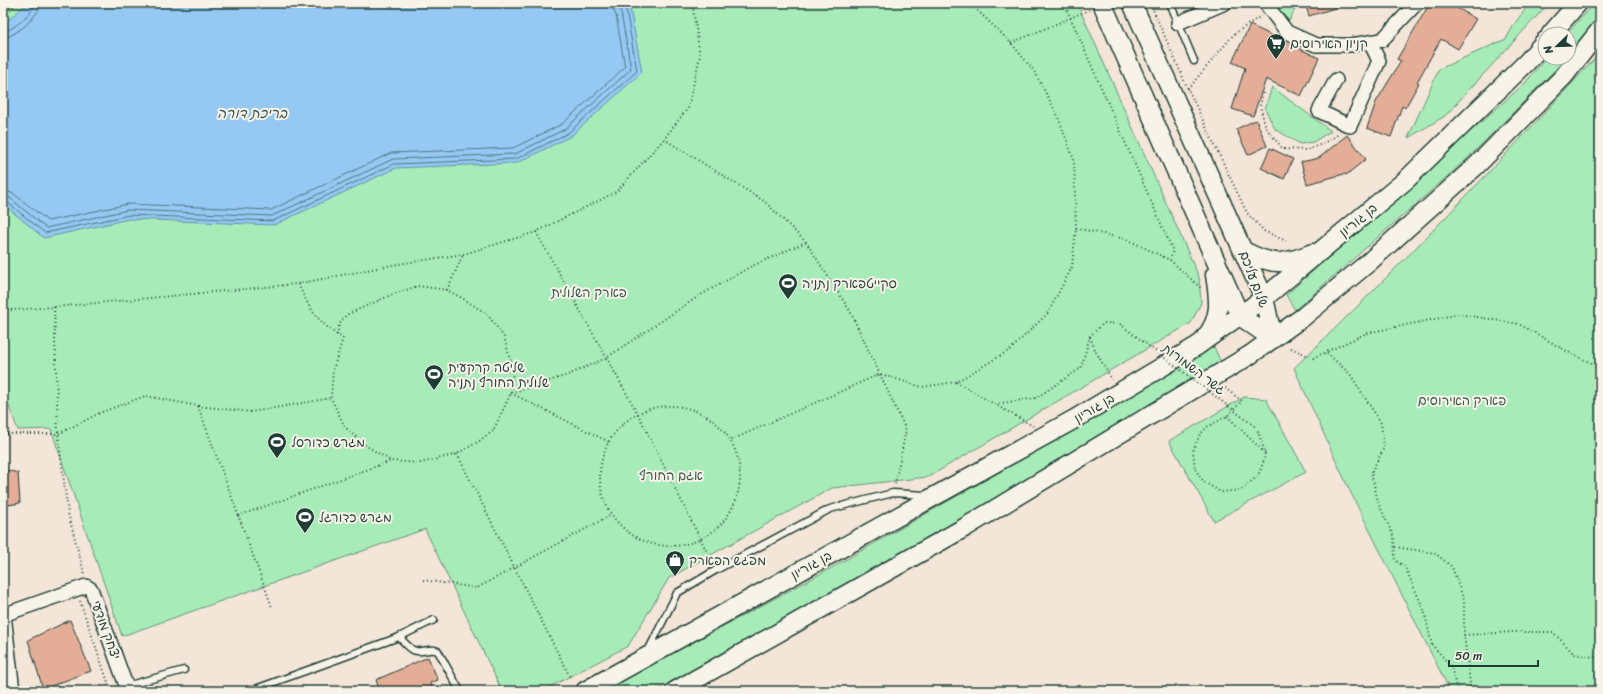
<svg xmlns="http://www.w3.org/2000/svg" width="1603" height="694" font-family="Sriracha,'Playpen Sans Hebrew',sans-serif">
<rect width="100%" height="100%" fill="#f3e5d8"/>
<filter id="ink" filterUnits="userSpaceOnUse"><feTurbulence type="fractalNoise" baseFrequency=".025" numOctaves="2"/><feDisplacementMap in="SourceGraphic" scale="8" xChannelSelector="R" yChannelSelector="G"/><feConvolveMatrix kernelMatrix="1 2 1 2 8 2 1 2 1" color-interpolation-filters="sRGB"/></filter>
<g filter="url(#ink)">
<path fill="#a7ecb8" stroke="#639476" d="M3,3H1077L1199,277L1201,303L1191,323L928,477L832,488L669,578L628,646L542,691H502L425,529L122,636L51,429L18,430L3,391Z
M1272,3H1298L1289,21Z
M1530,3H1549L1445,116L1408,138L1439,69L1506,39L1515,23Z
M1594,3H1600V20L1569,55V34H1567Z
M1600,53V691H1450L1347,485L1294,368C1400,267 1501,161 1600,53Z
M1546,58H1567L1466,160L1295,310L1286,295L1524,84Z
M1272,87L1331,131L1313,142L1300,144L1275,129L1265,109Z
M1212,343L1221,362L958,523L655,691H603L833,567L1083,424Z
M1244,397L1266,399L1306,472L1214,521L1169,441Z"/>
<path fill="#95c9f3" stroke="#6691a7" d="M28,3H626L630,8L642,72L571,136L517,163L396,168L274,225L129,219L44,238L3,204V24Z"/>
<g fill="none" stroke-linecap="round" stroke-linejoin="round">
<path stroke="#4e7580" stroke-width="1" d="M3,32C12,31 34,12 35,3
M3,38C15,37 40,15 41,3
M3,190L14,194L48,221L128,204L271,210L391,153L513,148L562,124L625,67L616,15L613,9L612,3
M3,196L10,198L46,228L128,210L272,216L393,159L515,154L565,129L631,69L621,13L618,3
M3,202H7L45,233L129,215L273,221L394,164L516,159L568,133L637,71L626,10L623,3"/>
</g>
<path fill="#e3ad98" stroke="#1f3d34" d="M1305,3H1344L1345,5L1309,16Z
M1430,3H1449L1476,19L1458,49L1441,39L1417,82L1419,83L1405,108L1402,106L1391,137L1367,128L1376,102L1401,61L1397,59Z
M1250,25L1319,58L1301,96L1266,79L1253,116L1232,109L1245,68L1232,62Z
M1256,120L1267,146L1248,155L1236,129Z
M1347,135L1366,159L1346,175L1344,174L1307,184L1301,162L1319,158Z
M1270,148L1293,159L1284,179L1261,168Z
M3,469L18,473L20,503L3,506Z
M70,620L91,671L43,689L28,640Z
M428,657L438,680L430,683L434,691H380L376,680Z"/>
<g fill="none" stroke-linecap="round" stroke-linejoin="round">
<g stroke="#1f3d34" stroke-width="9">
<path id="service" d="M1170,3L1194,61
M399,637C403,641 408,647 413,650C421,654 430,647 438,651L460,691
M648,651L677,593L716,570L830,509L893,493L925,495
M126,686L184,670
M250,691L399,637L434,620"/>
</g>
<g stroke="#1f3d34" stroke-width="16">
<path id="minor" d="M1265,3L1287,32L1316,45H1351L1382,40L1417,3
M1178,23L1225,3
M1336,80L1319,111L1350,126L1379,61L1370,42
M3,615L86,586L91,589L128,691
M4,615L13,691"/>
</g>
<g stroke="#1f3d34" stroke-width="21">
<path id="secondary" d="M1102,3L1240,316L1273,339
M1132,3L1264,298L1273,339
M1551,34L1578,3
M1244,251C1273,266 1282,265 1313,253
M1205,338C1222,318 1219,300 1215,275
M585,691L935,496L1073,420L1197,346L1264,298L1406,180L1527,62L1545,41
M675,691L964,528L1250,355L1303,317L1369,262L1477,165L1564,76L1600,30"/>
</g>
<path stroke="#1f3d34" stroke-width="2" stroke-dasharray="1 3" stroke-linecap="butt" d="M1064,3L1173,251L1170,260
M1150,3L1188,89L1247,213L1264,231L1286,241
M693,8L696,3
M3,14L18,3
M1011,43L1089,10
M1188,89L1234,34L1261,16
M1263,93L1260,106L1266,128L1283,149L1307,150L1322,144L1339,134
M664,139L764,201L806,242L850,311L906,430L895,484
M1076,228L1126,239L1170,260L1202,289
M536,232L638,414L712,562
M298,284C310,309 314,317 337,335
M418,286L447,290L462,298L487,314L504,337L513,370L511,393L493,431L478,442L457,454L421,463L391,461L365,445L345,427L331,398L333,370L343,338L337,335L339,325L346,315L391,295Z
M447,290L463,255
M54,307L58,434L68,513L84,573
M3,308L12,310L54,307L297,284L392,265L464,254L536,232L616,192L664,139L688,108L700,56L693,8L690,3
M1090,337L1096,352L1112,380
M1291,348L1313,358L1367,333L1459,314L1519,324L1570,353L1600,367
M1327,353L1350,374L1381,423L1384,448L1371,473L1379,505L1394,537L1395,560L1405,567L1424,610L1432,645L1451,666L1456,687L1459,691
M956,382L1033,426
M1225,388L1242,401L1227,416L1207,427L1199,436L1193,451L1195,469L1204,482L1221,492L1241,490L1258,476L1264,460L1265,453L1257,428
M511,393L568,375L606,358L699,296L750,267L806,242
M511,393L609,442
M995,404L1036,398L1081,368L1090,336L1104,323L1120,324
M600 476a70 70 0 1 1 140 0a70 70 0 1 1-140 0Z
M198,406L272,607
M1227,416L1265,453
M3,434H58L102,412L145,396L198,406L251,412L331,398
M731,440L880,374L922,387L956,382L1010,350L1048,313L1072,267L1076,228L1074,160L1057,114L1034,71L1011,43L976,9L972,3
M457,454L570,677
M238,516L391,461
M1395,547L1435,553L1452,567L1464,600V635L1471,691
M423,580L477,588L611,515
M80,601L111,691
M1464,635L1513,632H1553L1574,654L1600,658"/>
<use href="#service" stroke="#f7f3e8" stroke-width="6"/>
<use href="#minor" stroke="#f7f3e8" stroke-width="13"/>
<use href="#secondary" stroke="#f7f3e8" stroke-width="18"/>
<path stroke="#1f3d34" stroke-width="2" stroke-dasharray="1 3" stroke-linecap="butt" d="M1120,324L1257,428"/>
</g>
</g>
<defs>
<g id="supermarket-pin" transform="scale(1)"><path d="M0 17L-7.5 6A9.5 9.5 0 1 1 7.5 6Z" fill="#1f3d34" stroke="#f7f3e8"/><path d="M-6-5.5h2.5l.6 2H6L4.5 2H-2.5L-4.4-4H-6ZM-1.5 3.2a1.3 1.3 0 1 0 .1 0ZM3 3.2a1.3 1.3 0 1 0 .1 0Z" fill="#fff"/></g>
<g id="stadium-pin" transform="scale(1)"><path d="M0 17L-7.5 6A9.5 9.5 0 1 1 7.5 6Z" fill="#1f3d34" stroke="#f7f3e8"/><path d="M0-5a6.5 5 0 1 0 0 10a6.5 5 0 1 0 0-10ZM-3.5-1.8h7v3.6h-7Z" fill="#fff"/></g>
<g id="shop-pin" transform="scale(1)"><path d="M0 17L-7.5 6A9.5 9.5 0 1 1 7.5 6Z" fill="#1f3d34" stroke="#f7f3e8"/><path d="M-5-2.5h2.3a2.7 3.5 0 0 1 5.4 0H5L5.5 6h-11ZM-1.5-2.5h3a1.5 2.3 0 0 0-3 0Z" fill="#fff"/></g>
</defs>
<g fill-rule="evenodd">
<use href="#supermarket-pin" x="1276" y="43"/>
<use href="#stadium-pin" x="788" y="283"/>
<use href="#stadium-pin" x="434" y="374"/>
<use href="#stadium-pin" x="277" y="442"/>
<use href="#stadium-pin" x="305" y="517"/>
<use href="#shop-pin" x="675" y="560"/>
</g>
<g text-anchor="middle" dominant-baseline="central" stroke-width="4" stroke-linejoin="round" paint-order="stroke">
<g font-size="13" fill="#1f3d34" stroke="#f7f3e8" text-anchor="start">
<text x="1290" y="43">קניון האירוסים</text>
<text x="802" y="283">סקייטפארק נתניה</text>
<text x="448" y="367">שליטה קרקעית<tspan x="448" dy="15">שלולית החורף נתניה</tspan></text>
<text x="291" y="442">מגרש כדורסל</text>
<text x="319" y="517">מגרש כדורגל</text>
<text x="689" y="560">מפגש הפארק</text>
</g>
<g font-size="13" fill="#1f3d34" stroke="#f7f3e8">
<text transform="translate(1358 220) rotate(-39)">בן גוריון</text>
<text transform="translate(1254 279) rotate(69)">שלום עליכם</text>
<text transform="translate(1194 369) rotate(37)">גשר השמורות</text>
<text transform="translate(1094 408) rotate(-31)">בן גוריון</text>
<text transform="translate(811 565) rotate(-29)">בן גוריון</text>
<text transform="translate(106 630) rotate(70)">יצחק מודעי</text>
</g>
<g font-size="13" fill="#335748" stroke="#f7f3e8">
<text x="589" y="292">פארק השלולית</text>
<text x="1462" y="400">פארק האירוסים</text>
<text x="671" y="475">אגם החורף</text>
</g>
<g font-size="14" font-style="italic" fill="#37595a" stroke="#f7f3e8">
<text x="252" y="113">בריכת דורה</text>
</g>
</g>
<rect width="1603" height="694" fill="none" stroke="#f7f3e8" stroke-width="16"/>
<rect x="8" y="8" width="1587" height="678" fill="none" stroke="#1f3d34" stroke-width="1.5" filter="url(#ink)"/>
<g transform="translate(1557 46) rotate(247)"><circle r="19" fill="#f7f3e8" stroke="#a1aaa0"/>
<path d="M0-3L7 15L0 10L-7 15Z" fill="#1f3d34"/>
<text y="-6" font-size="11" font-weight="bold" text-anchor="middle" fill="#1f3d34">N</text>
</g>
<path d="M1449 660v6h89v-6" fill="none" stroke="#1f3d34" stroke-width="2"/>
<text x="1455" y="660" font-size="12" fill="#1f3d34" stroke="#f7f3e8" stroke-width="3" paint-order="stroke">50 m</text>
</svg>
